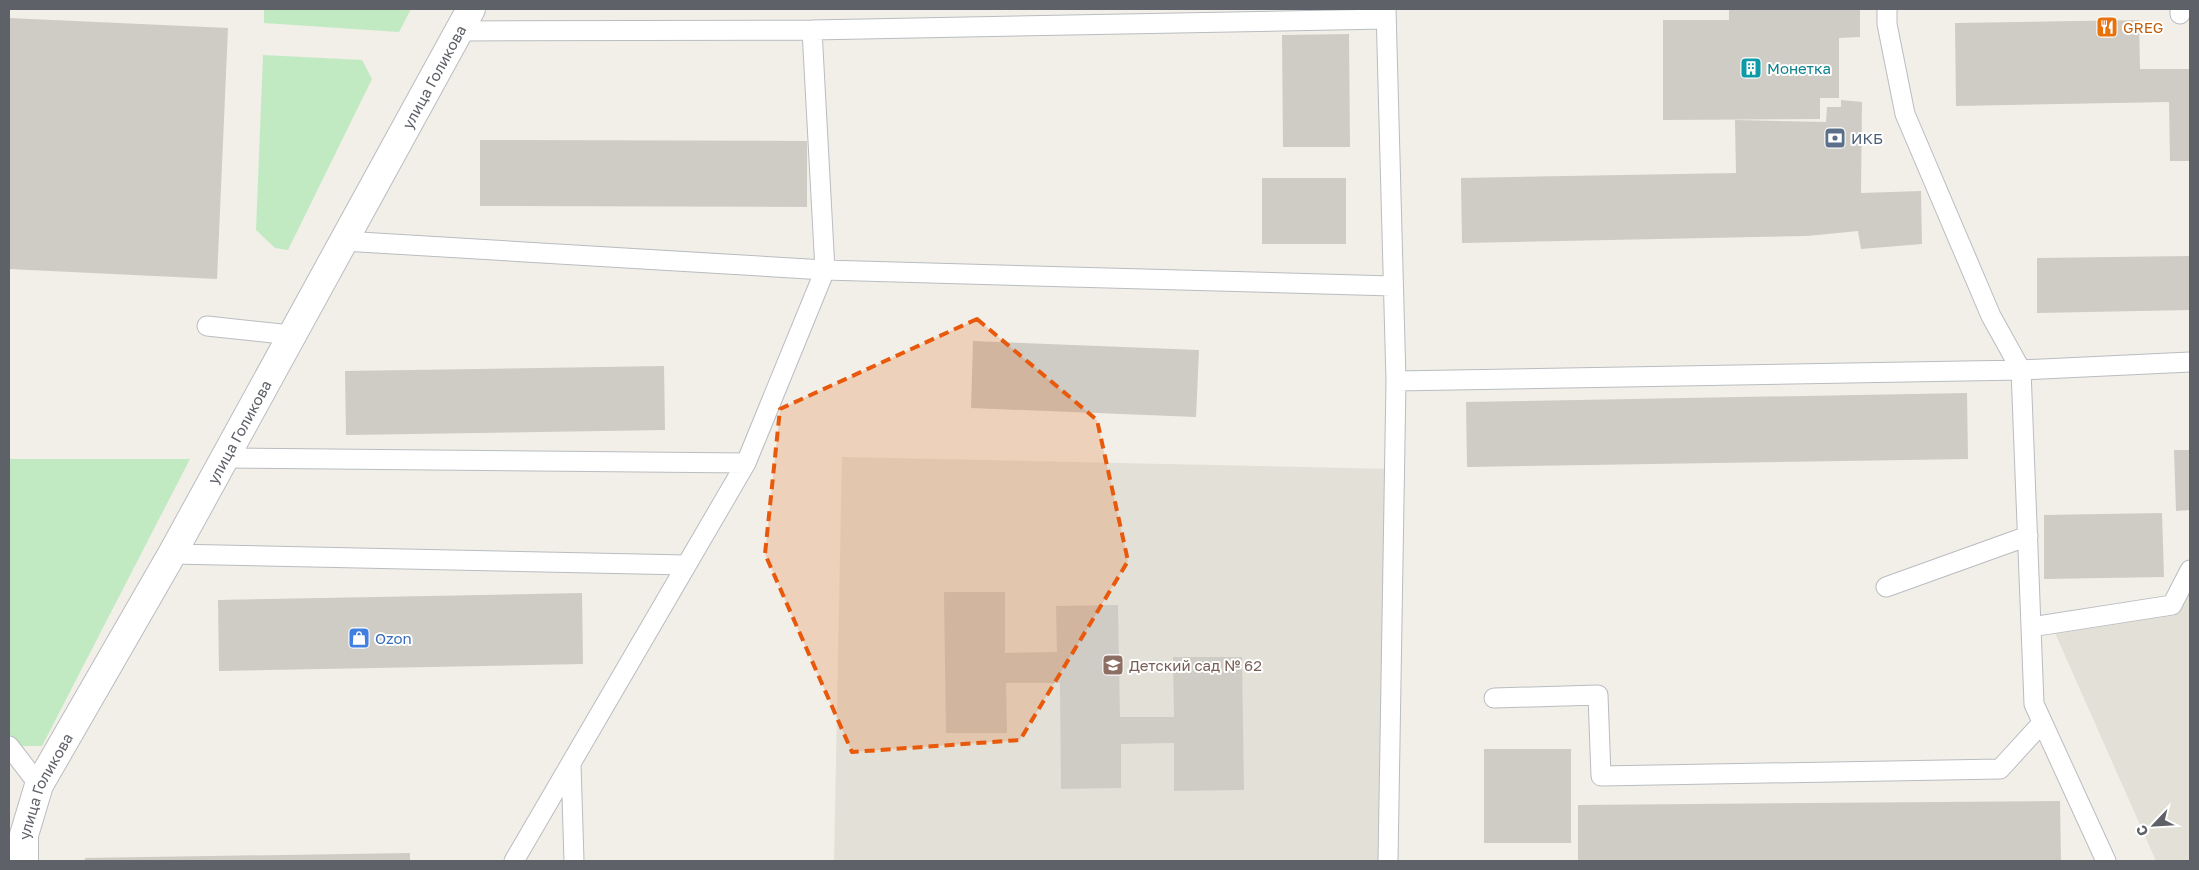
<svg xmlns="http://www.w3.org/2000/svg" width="2199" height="870" font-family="'Golos Text',sans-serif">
<rect width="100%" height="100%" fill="#f1efe7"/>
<path fill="#e3e1d7" d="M842,457L1393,469L1385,861H834Z
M2190,570V861H2156L2051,624L2172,605Z"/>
<path fill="#c2eac2" d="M264,9H411L399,32L264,23Z
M263,55L362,60L372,79L288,250L275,248L256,230Z
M9,459H190L42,746H9Z"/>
<path fill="#ceccc5" d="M1729,9H1860V37L1839,38V98H1820V119L1663,120V20H1729Z
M9,18L228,28L217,279L9,269Z
M2139,20L2140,69H2190V161H2170L2169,102L1956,106L1955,23Z
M1349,34L1350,147H1283L1282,35Z
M1841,100L1862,102L1861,193L1921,191L1922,244L1861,249L1858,231L1807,236L1462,243L1461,178L1736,173L1735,120L1826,122L1827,107H1841Z
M480,140L807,141V207L480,206Z
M1262,178H1346V244H1262Z
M2190,256V310L2037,313V258Z
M973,341L1199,350L1196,417L971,408Z
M664,366L665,430L346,435L345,371Z
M1967,393L1968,459L1467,467L1466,402Z
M2174,450H2190V510L2176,511Z
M2162,513L2164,577L2044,579V515Z
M944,592H1005V653L1057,652L1056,606L1118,605L1120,717H1174L1173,657H1242L1244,790L1174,791V743L1121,744V788L1061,789L1060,683H1006L1007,733H946Z
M582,593L583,664L219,671L218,600Z
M1484,749H1571V843H1484Z
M2060,801L2061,861H1578V805Z
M410,853V861H85V858Z"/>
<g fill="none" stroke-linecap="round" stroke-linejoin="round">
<g stroke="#b9bcc1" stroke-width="21">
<path id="service" d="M1386,9L1396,381L1388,861
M1887,9V24L1905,114L1991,316L2021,370L2034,704L2106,861
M2180,9V14
M461,31L812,30L1386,19
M343,241L825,270L1392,286
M207,326L291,335
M1396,381L2021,370L2190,362
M224,458L746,463
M172,554L686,565
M1886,587L2028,536
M2031,627L2172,605L2190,570
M1494,698L1598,695L1601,776L2000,769L2042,723
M9,746L39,785
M571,764L574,861
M514,861L746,463L825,270L812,30"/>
</g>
<g stroke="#b9bcc1" stroke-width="30">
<g id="minor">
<path id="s1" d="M24,861V835L39,785L172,554L471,9"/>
</g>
</g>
<use href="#service" stroke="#fff" stroke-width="19"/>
<use href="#minor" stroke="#fff" stroke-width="28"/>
</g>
<path fill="#e8590c" fill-opacity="0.2" stroke="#e8590c" stroke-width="4" stroke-dasharray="10 6" stroke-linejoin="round" d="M977,319L1097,420L1128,561L1020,740L852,752L765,554L780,409Z"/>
<defs>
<g id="restaurant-square" transform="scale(1.125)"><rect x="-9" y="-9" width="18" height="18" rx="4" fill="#e8710a" stroke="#fff"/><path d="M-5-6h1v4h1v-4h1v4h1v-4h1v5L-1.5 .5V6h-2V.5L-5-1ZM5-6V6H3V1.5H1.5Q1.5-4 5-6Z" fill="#fff"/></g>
<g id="building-square" transform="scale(1.125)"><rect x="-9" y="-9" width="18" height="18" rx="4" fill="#0f9aa8" stroke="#fff"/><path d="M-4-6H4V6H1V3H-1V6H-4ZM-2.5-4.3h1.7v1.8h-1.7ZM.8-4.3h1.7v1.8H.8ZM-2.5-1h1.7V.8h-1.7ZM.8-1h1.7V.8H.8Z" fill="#fff"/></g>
<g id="bank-square" transform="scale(1.125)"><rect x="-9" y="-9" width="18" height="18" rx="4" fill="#5c6f8a" stroke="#fff"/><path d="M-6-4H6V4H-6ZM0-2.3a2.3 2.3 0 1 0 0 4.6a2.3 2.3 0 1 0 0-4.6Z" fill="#fff"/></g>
<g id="shop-square" transform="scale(1.125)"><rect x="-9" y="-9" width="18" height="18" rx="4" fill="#3f7fe0" stroke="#fff"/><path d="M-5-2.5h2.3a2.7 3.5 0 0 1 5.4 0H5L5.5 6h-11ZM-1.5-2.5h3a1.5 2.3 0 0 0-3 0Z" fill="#fff"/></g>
<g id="school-square" transform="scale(1.125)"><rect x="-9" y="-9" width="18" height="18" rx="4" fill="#8d6e63" stroke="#fff"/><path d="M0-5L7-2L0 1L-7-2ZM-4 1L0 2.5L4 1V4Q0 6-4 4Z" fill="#fff"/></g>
</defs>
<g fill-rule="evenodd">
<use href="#restaurant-square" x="2107" y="27"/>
<use href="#building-square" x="1751" y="68"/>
<use href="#bank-square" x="1835" y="138"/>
<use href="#shop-square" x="359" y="638"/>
<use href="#school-square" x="1113" y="665"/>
</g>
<g text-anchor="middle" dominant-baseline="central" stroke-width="4" stroke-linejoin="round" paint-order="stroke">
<g font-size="15" fill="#c56008" stroke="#fff" text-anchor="start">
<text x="2123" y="27">GREG</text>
</g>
<g font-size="15" fill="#0d838f" stroke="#fff" text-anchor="start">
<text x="1767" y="68">Монетка</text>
</g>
<g font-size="15" fill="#5e6268" stroke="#fff">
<text stroke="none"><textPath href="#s1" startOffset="889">улица Голикова</textPath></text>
<text stroke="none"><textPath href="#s1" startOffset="484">улица Голикова</textPath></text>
<text stroke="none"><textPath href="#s1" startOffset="79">улица Голикова</textPath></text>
</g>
<g font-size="15" fill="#4e5e75" stroke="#fff" text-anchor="start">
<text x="1851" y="138">ИКБ</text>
</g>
<g font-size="15" fill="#366cbe" stroke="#fff" text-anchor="start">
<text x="375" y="638">Ozon</text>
</g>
<g font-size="15" fill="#785e54" stroke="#fff" text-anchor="start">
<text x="1129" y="665">Детский сад № 62</text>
</g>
</g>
<rect width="2199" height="870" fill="none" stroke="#5e6268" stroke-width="20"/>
<g transform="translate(2154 825) rotate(245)" stroke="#ffffff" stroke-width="4" paint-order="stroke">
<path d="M0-4L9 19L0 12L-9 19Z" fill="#5e6268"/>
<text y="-8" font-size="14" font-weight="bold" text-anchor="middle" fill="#5e6268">С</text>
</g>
</svg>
